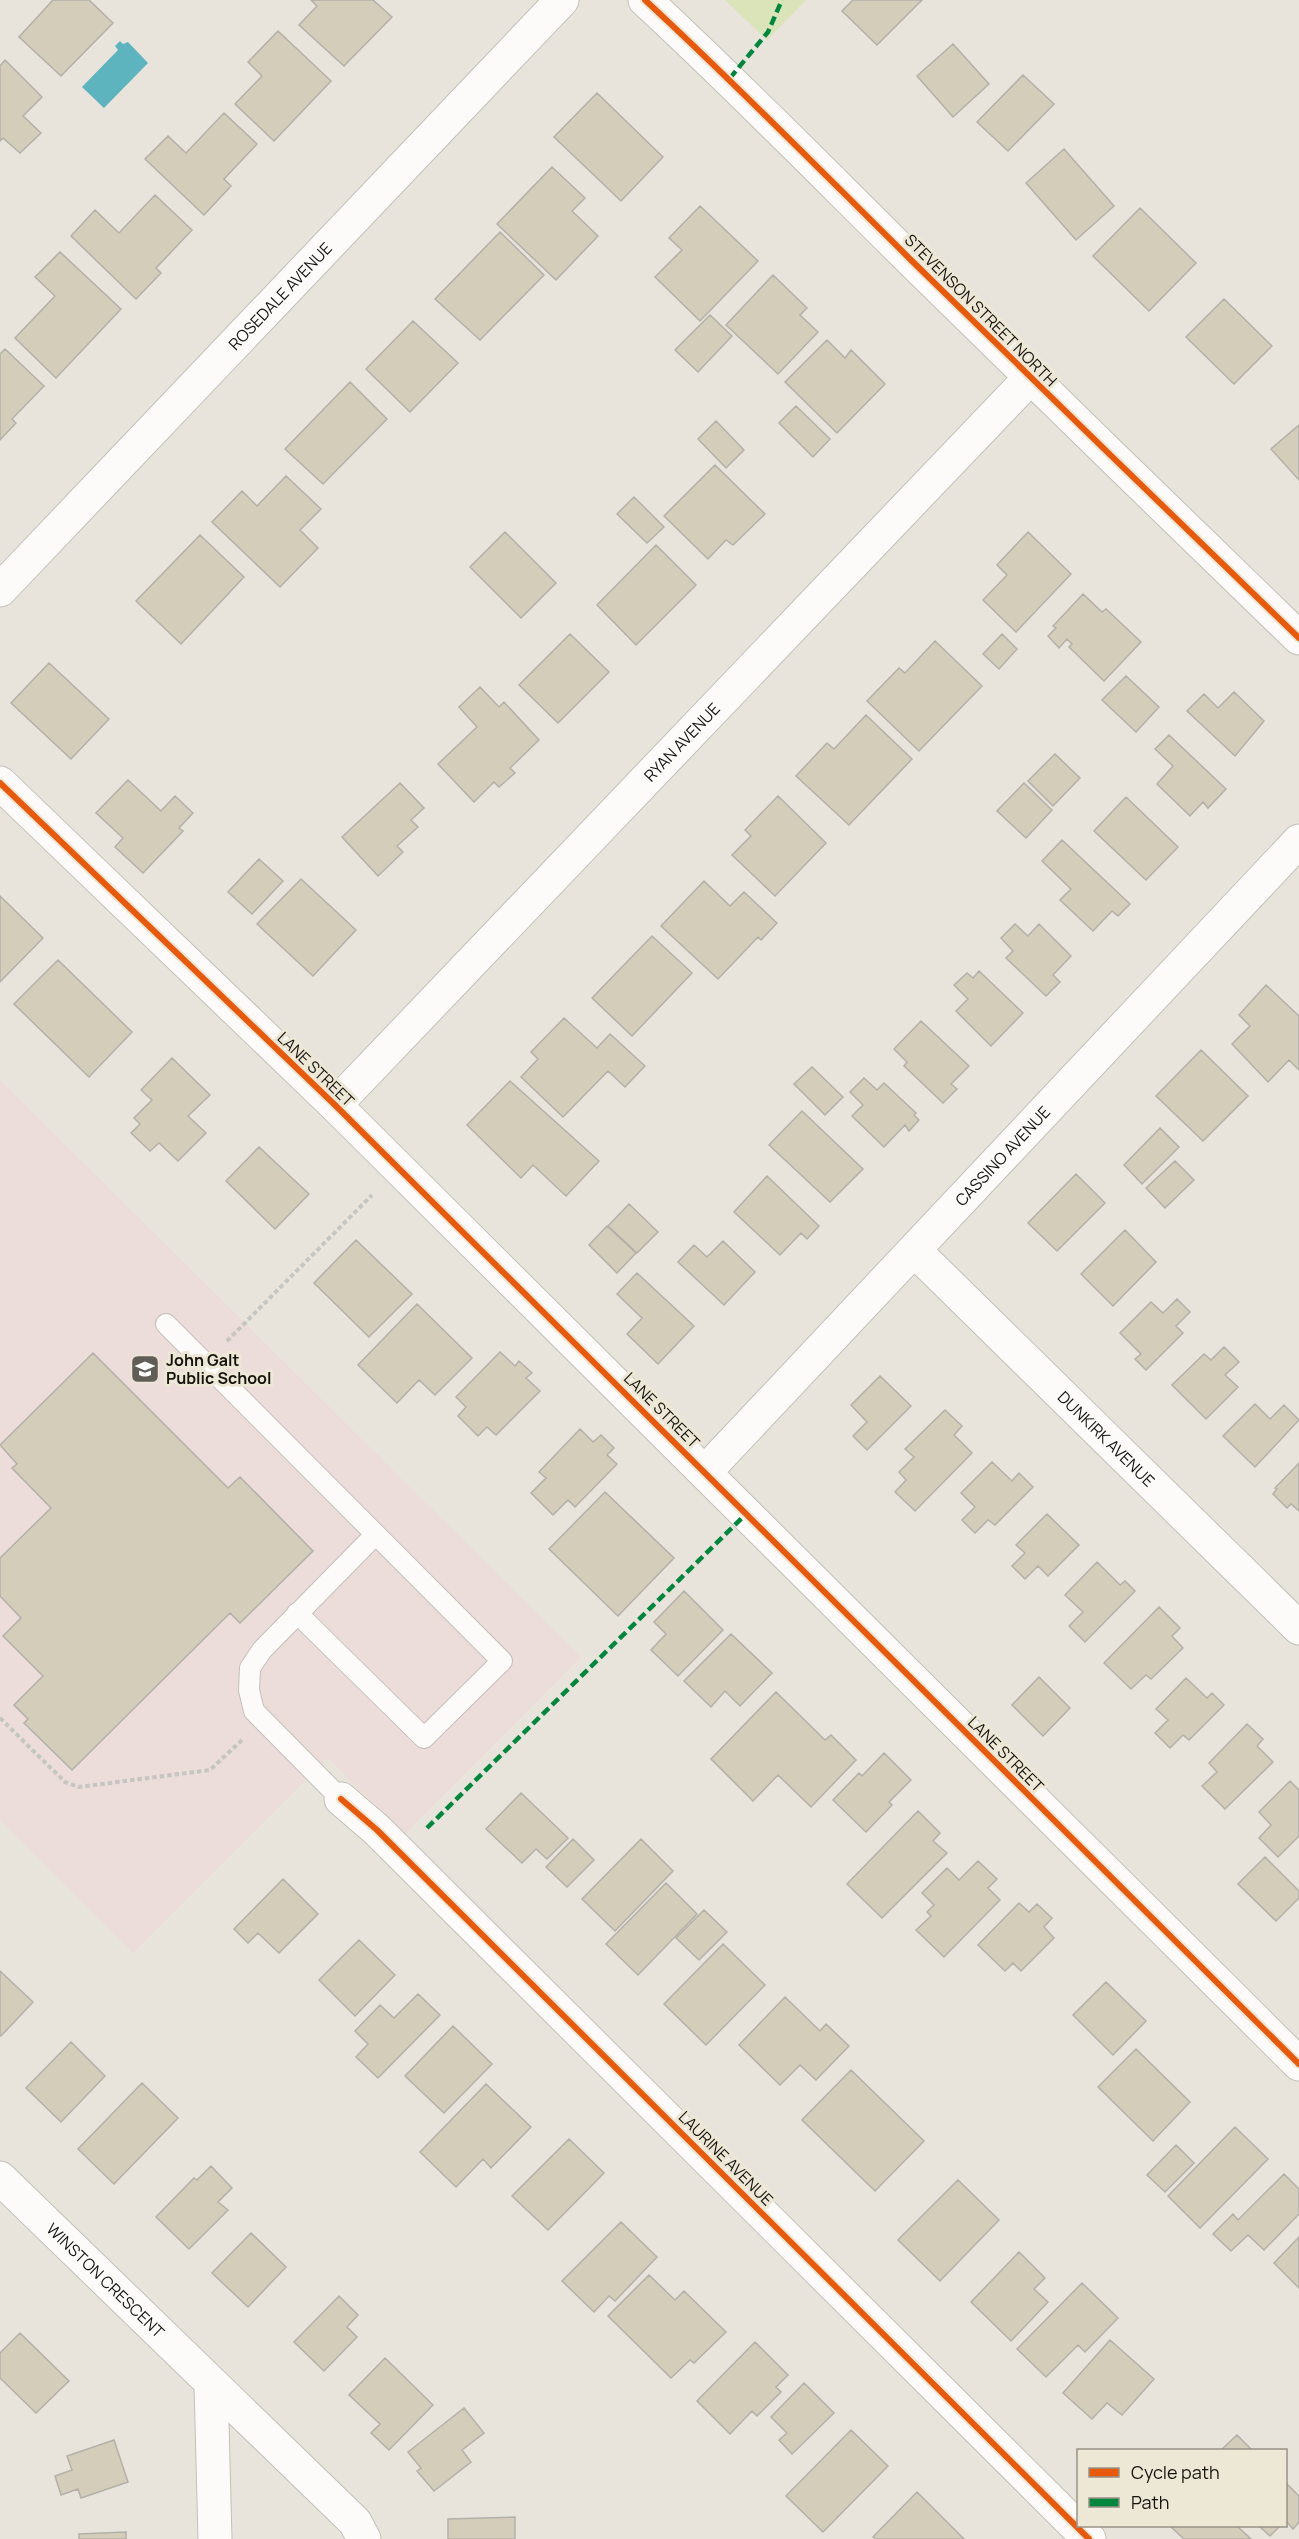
<svg xmlns="http://www.w3.org/2000/svg" width="1299" height="2539" font-family="Manrope,sans-serif">
<rect width="100%" height="100%" fill="#e8e4db"/>
<path fill="#ecdcda" d="M0,1080L581,1657L405,1834L328,1758L133,1953L0,1820Z"/>
<path fill="#dae4b8" d="M725,0H806L767,40Z"/>
<path fill="#5db4be" d="M120,41L123,44L128,42L148,63L104,108L82,87L118,50L115,46Z"/>
<path fill="#d4cdb9" stroke="#b3b0aa" stroke-width="1.5" d="M53,0H89L113,23L61,76L19,37Z
M311,0H373L392,17L344,66L299,25L317,6Z
M853,0H922L877,45L842,11Z
M278,31L331,81L274,141L235,104L262,76L248,62Z
M953,44L989,84L953,117L917,76Z
M5,60L42,97L23,116L41,133L20,153L3,138L0,141V66Z
M1023,75L1054,104L1008,151L977,122Z
M597,93L663,157L621,201L554,137Z
M224,113L257,144L224,179L231,186L204,215L145,159L168,136L186,153Z
M1064,149L1114,206L1076,240L1026,183Z
M552,167L585,198L572,211L598,236L556,280L497,224Z
M155,195L192,230L156,268L161,273L136,299L71,236L95,210L119,233Z
M700,206L758,261L700,321L655,277L682,250L669,238Z
M1140,208L1196,263L1149,311L1093,256Z
M500,232L544,275L480,340L435,299Z
M60,252L121,309L56,378L15,338L55,296L35,277Z
M773,275L807,308L800,315L818,332L778,374L726,325Z
M1224,299L1272,346L1234,384L1186,337Z
M710,315L732,336L698,372L675,350Z
M413,321L458,363L410,412L366,369Z
M827,340L845,358L851,350L885,384L837,433L785,382Z
M5,349L44,386L12,419L16,423L0,440V354Z
M350,382L387,419L323,484L285,449Z
M796,406L830,439L813,457L779,423Z
M716,421L744,450L726,468L698,439Z
M1299,425V480L1271,449Z
M715,465L765,514L733,545L726,540L708,559L664,516Z
M286,476L321,509L300,530L318,548L280,587L212,522L242,491L257,506Z
M634,497L664,527L647,543L617,514Z
M505,532L556,583L521,618L470,567Z
M1028,532L1071,574L1016,632L983,600L1007,575L997,565Z
M200,535L244,577L181,644L136,601Z
M656,545L696,585L636,645L597,605Z
M1083,594L1102,612L1106,609L1141,642L1104,681L1069,647L1072,644L1067,639L1059,648L1048,636L1056,628L1053,626Z
M570,634L609,672L558,723L519,685Z
M1002,634L1017,649L999,669L983,654Z
M935,641L982,686L919,751L867,701L899,668L905,673Z
M49,663L109,719L71,759L11,703Z
M1126,676L1159,707L1136,732L1102,700Z
M480,687L499,707L504,702L539,740L510,768L515,773L499,787L494,782L474,802L438,764L477,727L459,707Z
M1234,692L1264,721L1235,756L1187,711L1204,694L1218,708Z
M866,715L912,759L849,825L796,776L827,743L834,749Z
M1169,735L1226,789L1208,808L1203,802L1190,816L1157,784L1173,766L1155,749Z
M1055,754L1080,778L1053,806L1028,781Z
M128,780L161,811L175,796L193,813L179,828L183,831L143,873L115,847L123,838L96,813Z
M400,783L424,808L411,820L418,827L397,846L403,852L378,876L342,837Z
M1024,783L1052,810L1026,838L997,811Z
M778,796L826,843L775,896L732,855L751,836L745,830Z
M1126,797L1178,847L1146,880L1094,831Z
M1062,840L1130,904L1118,916L1112,911L1093,931L1060,900L1071,889L1042,861Z
M259,859L283,881L252,914L228,892Z
M301,879L356,930L313,976L257,924Z
M704,881L730,906L744,892L777,923L761,940L758,937L718,979L661,926Z
M0,896L43,938L0,982Z
M1015,924L1028,936L1039,924L1071,956L1053,975L1060,982L1046,996L1006,958L1013,951L1001,938Z
M652,936L692,973L632,1036L592,998Z
M58,960L132,1032L89,1077L14,1004Z
M979,971L1023,1013L991,1046L956,1011L968,999L954,985L967,973L973,978Z
M1266,985L1299,1016V1070L1289,1060L1268,1082L1232,1044L1250,1026L1239,1015Z
M564,1018L597,1048L610,1034L645,1066L625,1087L608,1071L563,1117L521,1077L538,1059L531,1052Z
M921,1021L969,1066L951,1084L957,1089L943,1103L904,1066L907,1062L894,1049Z
M1201,1050L1248,1096L1203,1141L1156,1096Z
M172,1058L210,1095L188,1116L206,1133L178,1161L159,1143L150,1151L131,1133L140,1124L134,1118L152,1100L141,1090Z
M812,1067L843,1097L825,1115L794,1084Z
M864,1078L877,1090L884,1083L916,1113L914,1115L919,1120L909,1131L905,1125L884,1147L852,1116L863,1105L850,1092Z
M510,1081L599,1161L566,1196L533,1165L521,1178L467,1125Z
M802,1111L863,1169L830,1202L769,1145Z
M1160,1128L1179,1147L1142,1184L1124,1165Z
M259,1147L309,1194L275,1229L226,1181Z
M1175,1161L1194,1180L1165,1208L1146,1188Z
M1076,1174L1105,1203L1057,1251L1028,1223Z
M767,1176L819,1226L807,1239L801,1233L780,1255L734,1212Z
M629,1204L658,1232L637,1253L608,1226Z
M607,1226L636,1253L617,1273L589,1245Z
M1125,1230L1156,1262L1113,1306L1081,1274Z
M356,1240L412,1294L369,1337L314,1283Z
M723,1241L755,1272L724,1305L678,1262L694,1245L707,1257Z
M637,1273L694,1326L658,1364L627,1334L642,1318L617,1294Z
M1177,1299L1190,1312L1176,1326L1183,1333L1146,1370L1135,1359L1141,1354L1120,1333L1151,1302L1163,1313Z
M417,1304L472,1358L435,1395L419,1380L397,1403L358,1365Z
M1224,1347L1239,1362L1225,1375L1238,1387L1206,1419L1172,1385L1204,1354L1211,1360Z
M500,1352L515,1366L519,1361L532,1373L526,1378L540,1391L496,1435L487,1427L478,1436L458,1416L466,1407L456,1397Z
M93,1353L228,1488L240,1477L313,1551L240,1623L230,1613L72,1770L24,1723L28,1719L14,1705L43,1676L3,1636L21,1618L0,1596V1558L51,1508L12,1468L17,1464L0,1445Z
M880,1376L911,1406L867,1450L853,1436L867,1422L851,1405Z
M1255,1404L1270,1419L1284,1405L1299,1420L1255,1467L1223,1436Z
M945,1410L962,1426L954,1435L972,1453L915,1511L895,1492L906,1480L899,1472L914,1457L905,1449Z
M580,1429L593,1442L601,1435L614,1448L607,1455L617,1464L575,1507L568,1500L553,1515L531,1493L546,1478L539,1472Z
M992,1462L1012,1481L1019,1473L1033,1487L995,1525L988,1520L975,1533L962,1520L975,1507L961,1493Z
M1299,1463V1511L1291,1504L1287,1508L1273,1494L1277,1489L1275,1488Z
M605,1492L674,1558L618,1616L549,1549Z
M1047,1514L1079,1545L1048,1576L1038,1566L1025,1579L1012,1566L1025,1553L1016,1545Z
M1097,1562L1120,1585L1125,1581L1135,1591L1085,1642L1069,1626L1083,1612L1065,1595Z
M684,1591L723,1630L678,1676L651,1650L666,1634L654,1622Z
M1159,1607L1180,1628L1172,1636L1183,1648L1151,1679L1146,1675L1131,1689L1104,1663Z
M731,1634L772,1673L740,1706L725,1691L711,1707L684,1681Z
M1039,1677L1070,1708L1043,1736L1012,1705Z
M1186,1678L1207,1698L1212,1693L1224,1705L1189,1740L1183,1735L1170,1748L1155,1733L1168,1720L1156,1709Z
M776,1692L825,1740L831,1735L856,1760L811,1807L778,1775L753,1801L711,1759Z
M1247,1724L1263,1739L1257,1746L1273,1762L1225,1809L1202,1786L1217,1772L1209,1763Z
M884,1753L911,1780L889,1802L892,1805L866,1832L833,1800L859,1773L862,1776Z
M1290,1781L1299,1790V1836L1278,1857L1259,1838L1271,1825L1259,1812Z
M521,1793L568,1838L547,1859L536,1849L522,1863L486,1829Z
M918,1811L940,1833L933,1841L947,1853L882,1918L847,1884Z
M573,1839L594,1860L567,1887L546,1867Z
M641,1839L673,1871L615,1931L582,1899Z
M1265,1857L1299,1891V1898L1276,1921L1238,1884Z
M978,1861L997,1879L988,1888L1000,1900L944,1957L916,1930L931,1916L927,1912L934,1905L922,1893L947,1868L959,1880Z
M283,1879L318,1914L279,1953L258,1933L248,1943L234,1929Z
M666,1883L697,1914L638,1975L606,1944Z
M1019,1903L1029,1912L1037,1904L1052,1918L1044,1927L1054,1938L1021,1971L1013,1963L1005,1971L978,1945Z
M704,1910L727,1932L699,1960L676,1938Z
M359,1940L395,1975L355,2016L319,1980Z
M723,1944L765,1985L706,2045L664,2004Z
M0,1971L33,2002L1,2036L0,2035Z
M1106,1982L1146,2021L1113,2055L1073,2015Z
M418,1994L440,2015L378,2078L356,2057L368,2044L355,2031L380,2005L394,2018Z
M785,1997L820,2031L826,2024L849,2046L816,2080L800,2065L780,2085L739,2045Z
M453,2026L492,2064L444,2113L405,2076Z
M71,2042L105,2076L61,2122L26,2088Z
M1136,2049L1190,2102L1153,2141L1098,2087Z
M851,2070L924,2141L875,2191L802,2120Z
M142,2083L178,2118L114,2184L78,2149Z
M486,2084L531,2127L491,2168L483,2159L456,2187L420,2152Z
M1235,2127L1268,2159L1200,2228L1168,2196Z
M569,2139L604,2173L548,2230L512,2196Z
M1176,2145L1194,2163L1165,2192L1147,2175Z
M211,2166L232,2188L218,2202L228,2210L189,2249L156,2217L194,2178L197,2180Z
M1284,2174L1299,2189V2214L1264,2250L1248,2235L1231,2251L1213,2234L1233,2214L1238,2220Z
M958,2180L999,2220L940,2281L898,2240Z
M621,2222L657,2257L615,2301L609,2296L594,2312L562,2281Z
M251,2233L286,2267L248,2307L212,2273Z
M1299,2237V2288L1274,2263Z
M1019,2252L1045,2278L1034,2289L1048,2302L1011,2341L971,2302Z
M649,2275L675,2300L684,2291L726,2332L694,2363L690,2360L671,2378L608,2316Z
M1082,2283L1118,2318L1085,2352L1078,2345L1046,2377L1017,2349Z
M339,2296L358,2315L347,2327L357,2337L324,2371L294,2342Z
M20,2333L69,2381L36,2413L0,2378V2353Z
M1110,2340L1154,2379L1122,2415L1107,2403L1092,2419L1063,2393Z
M755,2342L788,2375L776,2387L781,2392L757,2416L752,2411L730,2434L697,2401Z
M385,2358L433,2405L389,2450L371,2433L380,2424L349,2395Z
M804,2383L834,2413L792,2454L779,2440L787,2433L771,2417Z
M464,2408L484,2433L462,2450L471,2462L434,2491L417,2471L421,2468L408,2452Z
M851,2430L888,2466L823,2532L786,2496Z
M1237,2435L1252,2450H1221Z
M114,2440L128,2482L81,2498L78,2489L61,2495L55,2476L72,2470L67,2456Z
M1286,2483L1299,2496V2522L1293,2529L1286,2521Z
M917,2492L964,2539H876L873,2537Z
M515,2517V2539H448V2519Z
M1170,2526H1237L1251,2539H1184Z
M1259,2526H1280L1270,2536Z
M126,2532V2539H79V2534Z"/>
<g fill="none" stroke-linecap="round" stroke-linejoin="round">
<g stroke="#c2c0b9" stroke-width="22">
<path id="service" d="M166,1324L502,1661L424,1738L297,1613
M341,1799L254,1711L249,1690L250,1668L262,1650L375,1535"/>
</g>
<g stroke="#c2c0b9" stroke-width="35">
<g id="minor">
<path id="s1" d="M0,590L562,0"/>
<path d="M0,783L335,1105L1299,2064"/>
<path id="s2" d="M335,1105L1030,378"/>
<path id="s3" d="M915,1251L1299,1628"/>
<path id="s4" d="M705,1472L1299,841"/>
<path d="M341,1799L377,1830L1089,2539"/>
<path id="s5" d="M0,2178L355,2522L364,2539"/>
<path d="M211,2384L215,2539"/>
</g>
</g>
<g stroke="#c2c0b9" stroke-width="35">
<path id="secondary" d="M645,0C736,84 823,173 911,260C1040,387 1169,512 1299,638"/>
</g>
<path stroke="#c5c5c1" stroke-width="4" stroke-dasharray="4.5 3" stroke-linecap="butt" d="M227,1341L372,1195
M0,1718L65,1782L79,1787L210,1770L242,1740"/>
<use href="#service" stroke="#fcfbfa" stroke-width="20"/>
<use href="#minor" stroke="#fcfbfa" stroke-width="33"/>
<use href="#secondary" stroke="#fcfbfa" stroke-width="33"/>
<path stroke="#00873e" stroke-width="4.5" stroke-dasharray="9 4.5" stroke-linecap="butt" d="M730,78L768,32L782,0
M427,1828L746,1514"/>
<g stroke="#ede7d6" stroke-width="10">
<path id="cycleway" d="M645,0C736,84 823,173 911,260C1040,387 1169,512 1299,638
M0,783L335,1105L1299,2064
M341,1799L377,1830L1089,2539"/>
</g>
<use href="#cycleway" stroke="#e8590c" stroke-width="6"/>
</g>
<defs>
<g id="school-square" transform="scale(1.5)"><rect x="-9" y="-9" width="18" height="18" rx="4" fill="#605d56" stroke="#ede7d6"/><path d="M0-5L7-2L0 1L-7-2ZM-4 1L0 2.5L4 1V4Q0 6-4 4Z" fill="#fff"/></g>
</defs>
<g fill-rule="evenodd">
<use href="#school-square" x="145" y="1369"/>
</g>
<g text-anchor="middle" dominant-baseline="central" stroke-width="6" stroke-linejoin="round" paint-order="stroke">
<g font-size="16" fill="#16140e" stroke="#ede7d6">
<text stroke="none"><textPath href="#s1" startOffset="406">ROSEDALE AVENUE</textPath></text>
<text transform="translate(981 310) rotate(45)">STEVENSON STREET NORTH</text>
<text stroke="none"><textPath href="#s2" startOffset="502">RYAN AVENUE</textPath></text>
<text transform="translate(316 1069) rotate(44)">LANE STREET</text>
<text stroke="none"><textPath href="#s4" startOffset="434">CASSINO AVENUE</textPath></text>
<text transform="translate(662 1410) rotate(45)">LANE STREET</text>
<text stroke="none"><textPath href="#s3" startOffset="268">DUNKIRK AVENUE</textPath></text>
<text transform="translate(1006 1754) rotate(45)">LANE STREET</text>
<text transform="translate(726 2158) rotate(45)">LAURINE AVENUE</text>
<text stroke="none"><textPath href="#s5" startOffset="147">WINSTON CRESCENT</textPath></text>
</g>
<g font-size="16" font-weight="bold" fill="#16140e" stroke="#ede7d6" text-anchor="start">
<text x="166" y="1360">John Galt<tspan x="166" dy="18">Public School</tspan></text>
</g>
</g>
<rect x="1077" y="2449" width="210" height="78" fill="#ede7d6" stroke="#979386" stroke-width="1.5"/>
<rect x="1089" y="2468" width="30" height="9" fill="#e8590c" stroke="#979386" stroke-width="1.5"/>
<text x="1131" y="2479" font-size="18" fill="#16140e">Cycle path</text>
<rect x="1089" y="2498" width="30" height="9" fill="#00873e" stroke="#979386" stroke-width="1.5"/>
<text x="1131" y="2509" font-size="18" fill="#16140e">Path</text>
</svg>
